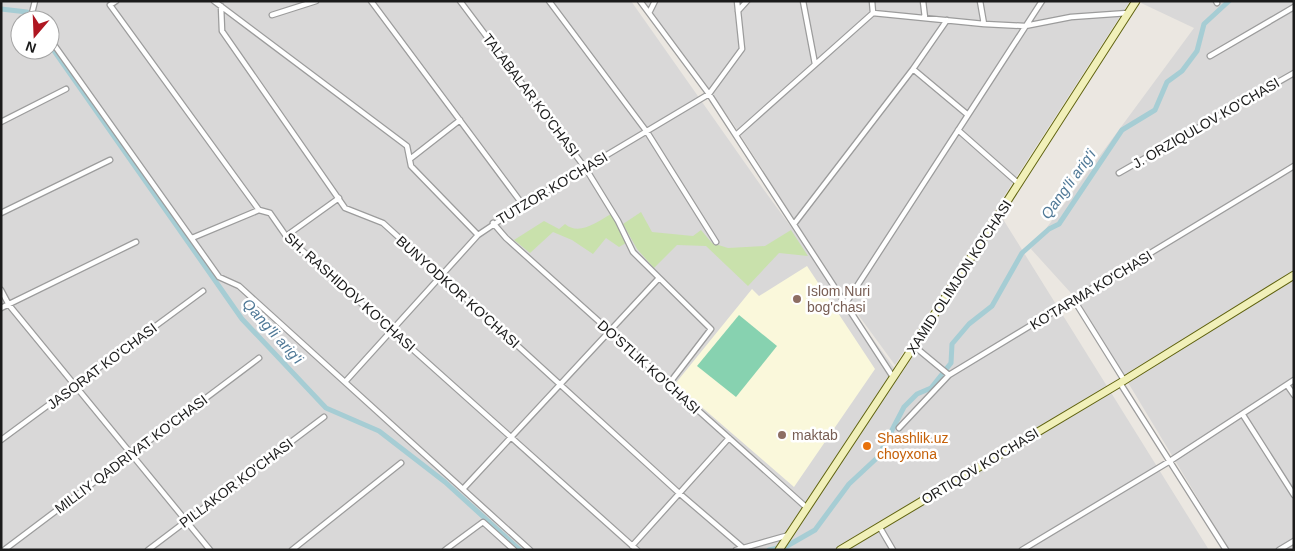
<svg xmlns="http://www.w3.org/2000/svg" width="1295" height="551" font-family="Arial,sans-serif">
<rect width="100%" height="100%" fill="#ebe7e1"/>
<path fill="#d9d8d8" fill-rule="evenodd" d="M1,1H631L764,190L900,376L1001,216L1209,550H1ZM20,20H50V50H20Z
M644,1H1130L895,365L840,290L732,122Z
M1143,1H1294V550H1229L1080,303L1031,249L1194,28L1141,3Z"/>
<path fill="#faf8db" d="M807,266L875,369L794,487L675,384L752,289L759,296Z"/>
<path fill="#c9e1ac" d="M641,212L652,232L693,236L701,230L712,243L728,248L765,246L791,230L808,256L779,253L748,286L706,246L677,245L654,268L637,249L623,224Z
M611,214L626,243L619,247L606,238L593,254L572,240L553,232L530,253L514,240L544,221L559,229L565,224C579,236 597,222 611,214Z"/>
<path fill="#87d2b0" d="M739,315L777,346L736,397L697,366Z"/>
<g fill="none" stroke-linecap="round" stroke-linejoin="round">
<path stroke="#a6cdd4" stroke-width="5" d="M1,9L27,12L33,20
M50,45L242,319L326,408L379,431L445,482L520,550
M769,550L787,546L815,530L849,484L878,457L904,407L917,394L931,388L951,363L952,344L969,324L992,306L1022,253L1049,229L1059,224L1122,130L1155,110L1167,82L1182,71L1197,51L1204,24L1229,1"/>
<g stroke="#9c9c9c" stroke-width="7">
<path id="street" d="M35,1L32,13L37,20
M116,1L110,5L259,210L270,213L286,236L637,550
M214,1L407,146L411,166L478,235
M371,1L523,205
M460,1L586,169L618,221L633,252L711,329L668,385
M549,1L647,132L716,242
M640,1L709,94L893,377
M803,1L815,64
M872,1L873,13
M923,1L925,18
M980,1L984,24L1025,26L1071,17L1128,13
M1216,1L1217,3
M221,6L222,31L345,208L383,223L679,493L742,547
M738,11L747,1
M649,13L655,1
M272,15L316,1
M50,39L219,277L239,286L530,550
M1210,56L1294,7
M913,69L947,20
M1,122L66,89
M958,130L1019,184
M736,135L873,13L984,24
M410,159L460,120
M1119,173L1294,73
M1,213L110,160
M493,223L506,238L807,508
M794,224L913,69L968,115L1042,1
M286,236L339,198
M192,238L259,210
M1,290L9,305L210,550
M1074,300L1124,380
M846,303L968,115
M1,308L136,242
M914,346L949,375
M345,382L478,235L523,205L709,94L742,49L737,1
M1120,383L1226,550
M1287,385L1294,395
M1243,415L1294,495
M899,428L949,375L1294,166
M1,440L203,291
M463,489L659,278
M879,526L893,550
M632,546L729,438
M4,550L259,358
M148,550L324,417
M292,550L401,463
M445,550L483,522L514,550
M736,550L789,535
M1022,550L1170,461L1294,380
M1279,550L1294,541"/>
</g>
<g stroke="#606310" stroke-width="9">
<path id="secondary" d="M779,550L914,346L1136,1
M840,550L1120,383L1294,275"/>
</g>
<use href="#street" stroke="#fff" stroke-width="4.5"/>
<use href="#secondary" stroke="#f1f0b9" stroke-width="7"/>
</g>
<g fill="#8d6e63" stroke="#fff" stroke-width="2">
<circle cx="797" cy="299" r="5"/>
<circle cx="782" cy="435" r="5"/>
</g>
<circle fill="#e8710a" stroke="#fff" stroke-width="2" cx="867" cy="446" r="5"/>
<g text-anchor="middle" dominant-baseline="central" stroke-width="5" stroke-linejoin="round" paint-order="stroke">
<g font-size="14" fill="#1b1b1b" stroke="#fff">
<text transform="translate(531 95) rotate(53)">TALABALAR KO'CHASI</text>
<text transform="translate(1206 123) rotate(-30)">J. ORZIQULOV KO'CHASI</text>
<text transform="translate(552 188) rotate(-31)">TUTZOR KO'CHASI</text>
<text transform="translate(959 277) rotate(-57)">XAMID OLIMJON KO'CHASI</text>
<text transform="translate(1091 290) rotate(-31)">KO'TARMA KO'CHASI</text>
<text transform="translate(350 292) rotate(42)">SH. RASHIDOV KO'CHASI</text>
<text transform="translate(458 292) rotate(42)">BUNYODKOR KO'CHASI</text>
<text transform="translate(102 366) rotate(-37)">JASORAT KO'CHASI</text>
<text transform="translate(649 367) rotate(42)">DO'STLIK KO'CHASI</text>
<text transform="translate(131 454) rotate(-37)">MILLIY QADRIYAT KO'CHASI</text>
<text transform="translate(980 466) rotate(-31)">ORTIQOV KO'CHASI</text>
<text transform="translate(236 483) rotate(-37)">PILLAKOR KO'CHASI</text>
</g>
<g font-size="14" fill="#785e54" stroke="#fff" text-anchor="start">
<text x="807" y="291">Islom Nuri<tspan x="807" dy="16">bog'chasi</tspan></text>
<text x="792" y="435">maktab</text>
</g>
<g font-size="14" fill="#c56008" stroke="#fff" text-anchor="start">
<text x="877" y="438">Shashlik.uz<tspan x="877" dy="16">choyxona</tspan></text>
</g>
<g font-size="15" font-style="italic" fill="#507997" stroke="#fff">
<text transform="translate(1068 184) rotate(-54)">Qang'li arig'i</text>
<text transform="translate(273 331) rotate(48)">Qang'li arig'i</text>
</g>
</g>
<rect width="1295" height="551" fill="none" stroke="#1b1b1b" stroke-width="5"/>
<g transform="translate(35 35) rotate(199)"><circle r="24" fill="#ffffff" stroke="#a4a4a4"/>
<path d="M0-4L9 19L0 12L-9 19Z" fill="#af1621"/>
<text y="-8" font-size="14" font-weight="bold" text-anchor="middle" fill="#1b1b1b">N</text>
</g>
</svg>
